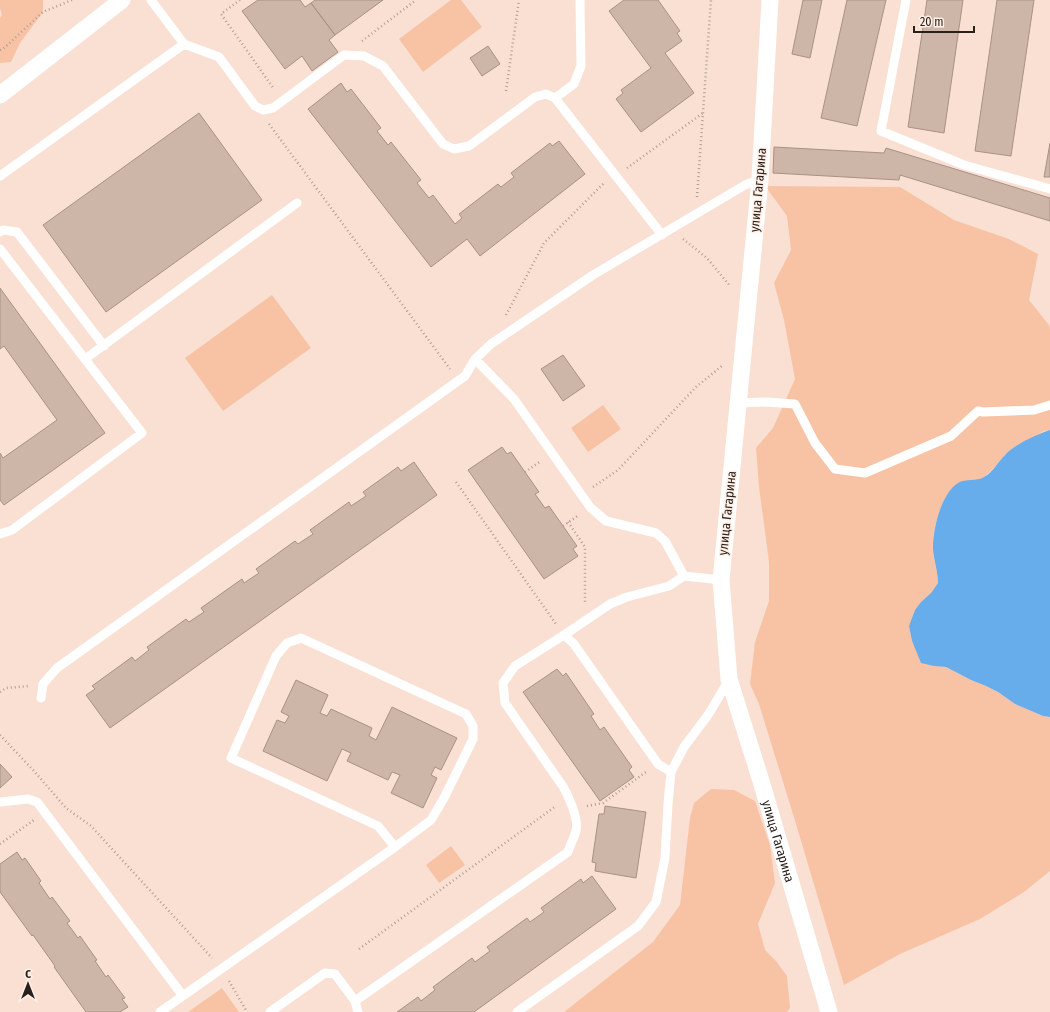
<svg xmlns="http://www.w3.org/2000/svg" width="1050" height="1012" font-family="'Fira Sans Condensed',sans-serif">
<rect width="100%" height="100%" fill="#f9e0d3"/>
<path fill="#f8c3a5" d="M0,0H43V12L20,43L11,62L0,63V18L2,15L0,8Z
M451,0H461L482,27L423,72L399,39Z
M765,186L900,187L954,220L1009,239L1038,254L1029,300L1049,325L1050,329V430L1044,431L1006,453L998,464L983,478L948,493C939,511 931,532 933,552C934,562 938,572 938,583L931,593L921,602L909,626L912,641L916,650L934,666L946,667L971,680L986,686L998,692L1015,704L1043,716L1050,717V871L1024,892L980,919L900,954L844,985L796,824L759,704L750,684L755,642L769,601V562L759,487L756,448L773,428L795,379L784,320L774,283L791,250L787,216Z
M272,295L311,348L223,411L185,358Z
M603,405L621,429L588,452L571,428Z
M711,789L734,790L755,801L770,845L775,883L758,924L765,950L776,961L787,976L790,1008L787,1012H564L653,942L680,905L690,818L694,803Z
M451,846L465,865L439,883L426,865Z
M222,988L239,1012H188Z"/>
<path fill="#67adec" d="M1050,430V717L1043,716L1015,704L998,692L986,686L971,680L946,667L934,666L921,663L912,641L909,626L915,610L921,602L931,593L938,583C938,572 934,561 933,550C932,532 941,493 958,483C965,478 977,482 984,477C993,472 998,462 1005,455C1012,446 1039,433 1050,430Z"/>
<path fill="#cdb5a8" stroke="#a89185" d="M258,0H300L305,7L311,3L335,35L329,40L338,52L312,71L302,56L285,69L242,11Z
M315,0H383L335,35L311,3Z
M624,0H658L680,31L677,33L682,41L665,53L694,93L641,132L616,99L623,93L621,90L651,68L609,11Z
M803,0H822L810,58L792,54Z
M847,0H886L857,126L821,118Z
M927,0H963L944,133L908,127Z
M997,0H1034L1011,156L975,151Z
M488,46L500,64L482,76L470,58Z
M341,83L347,92L351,89L381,128L377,131L388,145L391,142L421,180L417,183L429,198L433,195L455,224L462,218L459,214L498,184L501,187L514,177L511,173L550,143L552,146L559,141L585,174L480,256L467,239L431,267L308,109Z
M199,113L262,200L106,312L43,225Z
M1050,143V177H1044Z
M774,147L884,153L886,148L1050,198V221L900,175L899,180L773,173Z
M0,288L105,433L4,505L0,500V453L3,458L57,420L4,346L0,349Z
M563,355L585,386L563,401L541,369Z
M502,447L507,454L511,452L539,492L535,494L545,508L549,506L577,546L573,549L578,556L544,579L468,470Z
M414,462L437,495L110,728L86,695L95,689L92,686L132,657L135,661L149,650L147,647L186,619L189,622L204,612L201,608L242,579L244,583L259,573L256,569L295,541L298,544L313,534L310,530L349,502L351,506L366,496L363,492L398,467L401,471Z
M557,669L563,676L566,673L594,714L591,716L600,730L604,727L632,767L629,770L634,777L600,801L523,692Z
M296,680L328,695L320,713L327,716L331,709L372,728L369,736L376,740L392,707L457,738L441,770L435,767L431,775L437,778L423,808L391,793L400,775L392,772L388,780L347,761L351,753L342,749L327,781L263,751L277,720L285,723L289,716L281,712Z
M0,764L12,777L0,788Z
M605,806L646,812L636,878L595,871L596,863L592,862L599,814H604Z
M17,852L22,860L25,858L41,881L39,883L50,899L52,897L70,921L67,923L78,938L80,936L97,960L95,961L106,977L108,975L125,998L122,999L128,1007L120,1012H86L54,967L55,966L33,935L32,936L0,892V864Z
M592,876L616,909L474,1012H397L418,997L421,1001L435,990L433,987L472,958L475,962L490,951L487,947L527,918L530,922L544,912L541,908L581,879L583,883Z"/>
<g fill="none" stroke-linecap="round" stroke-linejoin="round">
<path stroke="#b29e94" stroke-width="2.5" stroke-dasharray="1 3" stroke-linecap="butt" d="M240,0L221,14L274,89
M362,41L416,0
M0,50L3,49L43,12L72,0
M506,91L519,0
M269,124L450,369
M627,168L703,113
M697,197L711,0
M683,239L707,258L730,286
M506,315L544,243L604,183
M525,472L541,461
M456,482L556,624
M593,487L618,470L696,387L723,365
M568,522L585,547V604
M563,526L579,515
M0,692L6,688L29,686
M0,735L34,771L66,808L91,826L212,958
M587,806L603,803L646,772
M0,844L34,820
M359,949L556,806
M229,981L247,1012"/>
<path stroke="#fff" stroke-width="9" d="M151,0L184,44L219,57L255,106L263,110L273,108L344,55L364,56L383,66L443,144L454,149L469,146L535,97L546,94L555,98L574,84L581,66L580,0
M906,0L881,131L964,165L1050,189
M555,98L662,235
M0,176L184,44
M0,232L3,230L17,232L104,346
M0,249L142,433L12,530L0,534
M85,359L297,203
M475,359L514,399L590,507L606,521L656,533L665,541L684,576L721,580
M738,403L767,402L795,404L815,443L835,469L865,473L951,436L978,411L983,412L1034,410L1050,405
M564,635L574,644L658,764L671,772
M41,698L43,684L57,668L465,376L475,359L491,344L593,275L745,185L760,179
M0,802L28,799L37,802L183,996
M355,1001L568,852C570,845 574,838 576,831C579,820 569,798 564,788L505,703L503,683L515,666L564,635L610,604L627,597L669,586L684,576
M160,1012L395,847L378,826L231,758L276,656L287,643L301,638L466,714L473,726V739L444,798L431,820L395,847
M270,1012L325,973L335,974L355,1001L358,1012
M517,1012L638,926L656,902L665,858L668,804L671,772L684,747L708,715L729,680"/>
<g stroke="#fff" stroke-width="17">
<path id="s1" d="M770,0L760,179L721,580L729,679L761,781L829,1012"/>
<path d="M0,95L122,0"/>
</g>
</g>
<g text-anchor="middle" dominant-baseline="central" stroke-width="3" stroke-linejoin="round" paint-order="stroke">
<g font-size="13" fill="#29201b" stroke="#fff0e7">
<text transform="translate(758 190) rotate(-85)">улица Гагарина</text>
<text transform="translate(727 513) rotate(-84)">улица Гагарина</text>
<text stroke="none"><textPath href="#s1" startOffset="851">улица Гагарина</textPath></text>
</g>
</g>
<g transform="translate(28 984)" stroke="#fff0e7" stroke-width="3" paint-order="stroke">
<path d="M0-3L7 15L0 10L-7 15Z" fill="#29201b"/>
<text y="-6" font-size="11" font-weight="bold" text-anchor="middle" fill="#29201b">С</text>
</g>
<path d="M914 26v6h60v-6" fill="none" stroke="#29201b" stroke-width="2"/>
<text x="920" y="26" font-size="12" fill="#29201b" stroke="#fff0e7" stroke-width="3" paint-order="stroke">20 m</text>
</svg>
